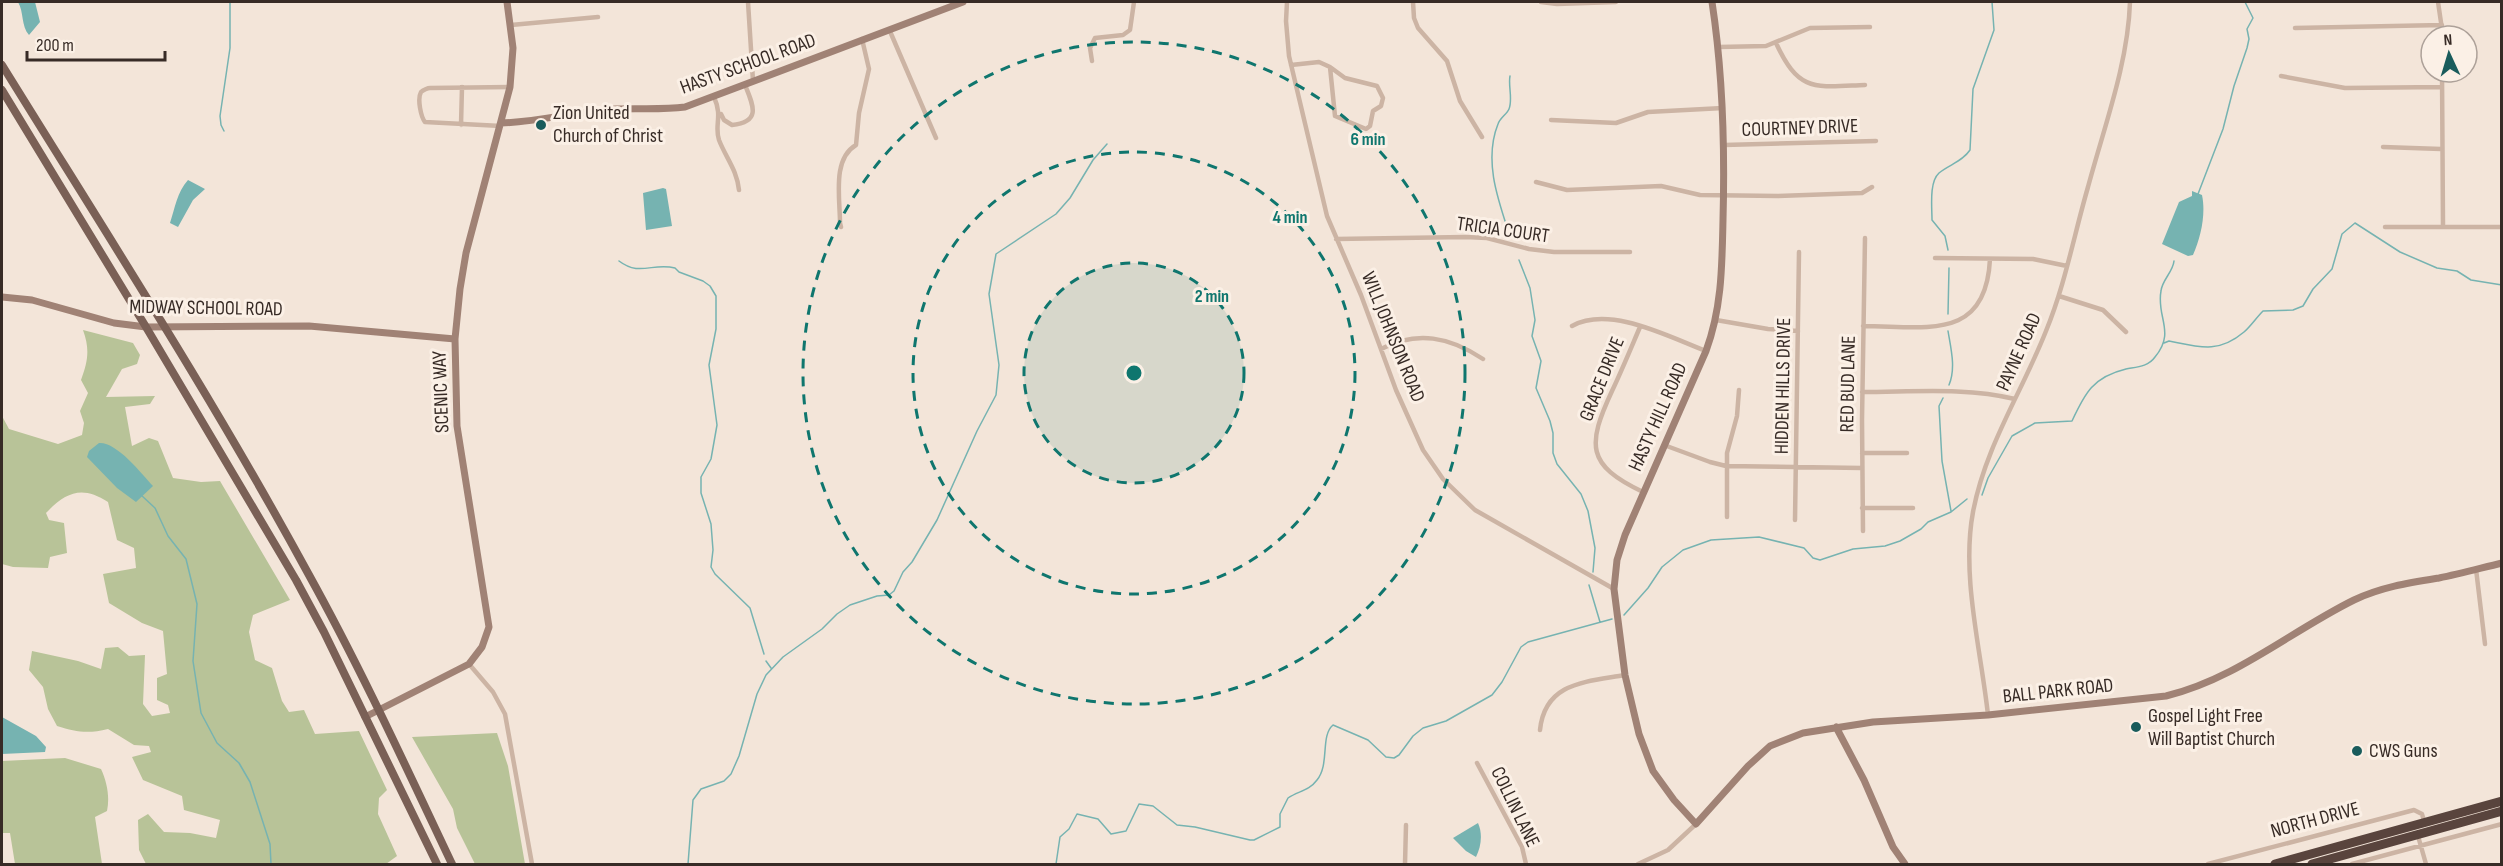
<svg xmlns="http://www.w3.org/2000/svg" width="2503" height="866" font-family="'Sofia Sans Condensed',sans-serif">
<rect width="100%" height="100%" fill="#f3e5d9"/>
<path fill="#b8c398" d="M83,330L133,343L140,355L137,364L122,369L106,397L155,396L150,404L125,407L132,446L149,438L158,441L173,478L201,482L220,481L290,600L253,615L249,632L255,660L272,668L282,701L289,712L304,710L315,734L359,731L387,790L379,798L378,814L397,856L386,864H146L139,850L138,820L148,814L164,832L190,833L216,838L220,820L184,810L182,796L143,780L132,757L151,752L149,746L134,745L108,729C88,734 76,732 57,726L48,709L43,687L29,670L32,651L78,661L101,669L105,648L118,647L129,656L145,655L143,704L152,716L170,713L168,705L157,700V678L167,674L163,631L142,623L109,603L103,574L136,568L134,548L117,540L108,502C82,485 66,492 46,513L49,520L64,523L67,553L50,557L48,568L13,567L2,564V416L9,429L58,444L82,435L84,423L80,411L88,393L81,380C88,361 90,349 83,330Z
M497,733L508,766L525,864H475L457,828L453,809L412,737Z
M65,758L101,769C107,782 110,797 107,811L95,817L102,864H15L10,833H2V761Z"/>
<path fill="#76b3b1" d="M18,2H35L40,22L29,35C21,26 24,12 18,2Z
M188,180L205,189L193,200L178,227L170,223C175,208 177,192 188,180Z
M663,188L666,189L672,226L646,230L643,193Z
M2192,191L2202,195C2206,214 2201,237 2193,255L2188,256L2162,244L2179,202L2192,196Z
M99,443C117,442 141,473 153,486L136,502L117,488L87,457L89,451Z
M2,717L36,736L46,747L45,752L2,754Z
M1478,823C1483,834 1481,847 1476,857L1466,851L1453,838Z"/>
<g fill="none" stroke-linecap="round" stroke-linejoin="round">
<path stroke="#76b3b1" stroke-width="1.5" d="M224,131L221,125L220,116L230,48V2
M2198,194L2223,129L2234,86L2247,48L2249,39L2247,29L2253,18L2245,2
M1508,230C1497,197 1484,159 1498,124C1500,118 1507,114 1509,109C1513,99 1508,86 1510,76
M1948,250L1945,236L1932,220C1932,207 1929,182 1939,173C1950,164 1962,162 1970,150L1973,89L1994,30L1992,2
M1519,260L1530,288L1535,320L1532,336L1541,361L1536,388L1550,421L1553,433V453L1557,464L1581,494L1588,511L1595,548L1593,572
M619,261C640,277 653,262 675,268L679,272L703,281L710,286L716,296V329L709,365L717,425L711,459L701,477V493L711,524L713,550L711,567L715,574L750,608L764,654
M1948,314L1949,268
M1948,331C1951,349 1956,368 1949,385
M2164,343L2169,341C2199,347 2218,354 2244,332C2251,326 2256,318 2263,311L2293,310L2303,306L2313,289L2332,269L2342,234L2355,223L2400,252L2437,268L2457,271L2471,280L2502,285
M1943,398L1939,406L1942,461L1951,511
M141,495L155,508L168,536L186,559L197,604L193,661L201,713L217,743L239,763L250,782L270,844L271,864
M1982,495L1988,478L2012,436L2035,423L2072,421C2085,393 2093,377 2126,369C2136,367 2148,367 2155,357C2176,332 2156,317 2161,291C2162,280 2173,272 2174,261
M1589,585L1600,622
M1624,615L1648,588L1662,567L1683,550L1711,540L1759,537L1804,548L1813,558L1820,560L1853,549L1885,546L1900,541L1921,529L1928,522L1951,512L1967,499
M766,661L771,668
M688,864L693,800L701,789L724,781L731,774L739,756L757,694L766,675L783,657L822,629L837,614L850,605L877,596L889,595L894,591L903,572L912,562L937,520L977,431L996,395L999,365L989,294L996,254L1056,214L1070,198L1093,160L1107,144
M1056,864L1060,837L1069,829L1077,814L1098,819L1111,834L1126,831L1139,804L1153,806L1177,825L1195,827L1250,840H1254L1280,827V814L1288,798C1298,791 1309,791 1317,780C1330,764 1320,736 1333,725L1368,740L1386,757L1394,758L1399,755L1413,736L1423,728L1446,721L1492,695L1502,682L1521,647L1528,642L1612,619"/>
<path stroke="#ccb4a4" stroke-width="4.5" d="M748,2L753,81
M1287,2L1286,21L1289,56L1327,216L1361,295L1396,390L1423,450L1443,479L1475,510L1614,589
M1413,2L1414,18L1418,28L1447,61L1460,101L1482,137
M1541,2L1557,4L1616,2
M2438,2L2443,36
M511,25L598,17
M2295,28L2442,25
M889,29L936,138
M1776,43C1799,93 1815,87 1865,85
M1719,47L1766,46L1810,28L1870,27
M1092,61L1090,48L1095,38L1123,35L1130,30L1134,2
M1291,65L1319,62L1330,67L1345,78L1377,86L1383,98L1381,106L1373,111L1370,126L1366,129L1335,116L1330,67
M2442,72L2443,227
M2281,76L2345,88L2442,87
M714,97C723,117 714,125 719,140C726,158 737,170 739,190
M721,114L724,120L732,125C762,122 753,105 745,85
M1551,120L1616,123L1648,112L1723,108
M461,125L462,87
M501,126L425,122C421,117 417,99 421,92C423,90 428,88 430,88L510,87
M1724,145L1876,141
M2383,147L2441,149
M1536,182L1567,190L1661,186L1700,195L1778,196L1862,193L1872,187
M841,227L840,223C840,198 832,159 856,145L859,113L869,69L862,39
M2385,227H2502
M1336,239L1465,237L1487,238L1529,249L1554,252H1630
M1935,258L2033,259L2067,266
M2059,296L2103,310L2126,332
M1716,320L1768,329L1798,331
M1572,326C1610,305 1669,337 1706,351
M1863,326C1926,326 1986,342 1990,259
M1640,327C1631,348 1622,370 1612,391C1587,445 1586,465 1643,492
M1381,349C1417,330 1450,337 1483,359
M1862,392C1913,392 1966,387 2015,399
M1664,445L1710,462L1726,466L1862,468
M1862,453H1907
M1862,508H1913
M1727,517V453L1737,416L1739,390
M1795,520L1799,252
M1863,531L1862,420L1865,238
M2476,569L2485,644
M469,664L493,692L505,714L532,864
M1988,715C1981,650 1961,576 1973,512C1985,447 2022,392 2046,331C2065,285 2074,235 2088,187C2104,127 2128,64 2130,2
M1540,730C1545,682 1586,682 1625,675
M1477,763L1522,847L1526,864
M2418,836L2426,864
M1405,864L1406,825
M1638,864L1668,850L1696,824
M2208,864L2414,810L2422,814L2424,821
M2352,864L2502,824"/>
<path stroke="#a08275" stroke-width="7" d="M1712,2C1723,74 1725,146 1723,220C1722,265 1722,308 1706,351L1625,535L1617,560L1614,589L1625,675L1639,734L1653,771L1674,800L1696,824L1748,766L1770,746L1803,733L1873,722L1988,715L2166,696C2236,679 2291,631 2354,600C2382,587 2408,583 2439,578C2460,574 2481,568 2502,563
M501,123C540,122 577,111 616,109C639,108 662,110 685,107L963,2
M2,297L32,300L114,323L146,327L309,326L455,339
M365,717L469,664L482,647L489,627L457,426L455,339L460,289L466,253L510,87L513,48L507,2
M1836,727L1864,780L1893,847L1905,864"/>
<path stroke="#7a6056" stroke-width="8" d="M2,65C106,233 214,400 309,575C361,669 406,767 452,864
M2,90L146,327L296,580L324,632L437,864"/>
<path stroke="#59443d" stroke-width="9" d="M2275,864L2502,801
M2312,864L2502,811"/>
</g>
<circle cx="1134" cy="373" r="110" fill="#0f766e" fill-opacity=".12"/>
<g fill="none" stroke="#0f766e" stroke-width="3" stroke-dasharray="10 8">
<circle cx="1134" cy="373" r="110"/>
<circle cx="1134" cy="373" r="221"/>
<circle cx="1134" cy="373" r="331"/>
</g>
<g fill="#195c5c" stroke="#fbf0e6" stroke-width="2">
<circle cx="541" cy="125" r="6"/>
<circle cx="2136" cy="727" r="6"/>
<circle cx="2357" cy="751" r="6"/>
</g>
<g text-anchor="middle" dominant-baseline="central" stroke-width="6" stroke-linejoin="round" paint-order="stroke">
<g font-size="20" fill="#372b26" stroke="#fbf0e6">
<text transform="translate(748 64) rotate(-20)">HASTY SCHOOL ROAD</text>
<text transform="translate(1800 128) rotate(-2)">COURTNEY DRIVE</text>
<text transform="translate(1503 230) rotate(8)">TRICIA COURT</text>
<text transform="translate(206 308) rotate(1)">MIDWAY SCHOOL ROAD</text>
<text transform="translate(1393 337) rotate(68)">WILL JOHNSON ROAD</text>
<text transform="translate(2019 352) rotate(-66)">PAYNE ROAD</text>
<text transform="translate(1602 379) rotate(-68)">GRACE DRIVE</text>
<text transform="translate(1848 384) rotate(-89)">RED BUD LANE</text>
<text transform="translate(1783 386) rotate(-89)">HIDDEN HILLS DRIVE</text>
<text transform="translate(441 392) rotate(-92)">SCENIC WAY</text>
<text transform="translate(1658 417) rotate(-66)">HASTY HILL ROAD</text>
<text transform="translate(2058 691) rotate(-6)">BALL PARK ROAD</text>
<text transform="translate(1515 807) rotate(64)">COLLIN LANE</text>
<text transform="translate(2315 820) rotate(-15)">NORTH DRIVE</text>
</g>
<g font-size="20" fill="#372b26" stroke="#fbf0e6" text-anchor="start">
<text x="553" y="113">Zion United<tspan x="553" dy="23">Church of Christ</tspan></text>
<text x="2148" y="716">Gospel Light Free<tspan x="2148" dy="23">Will Baptist Church</tspan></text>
<text x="2369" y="751">CWS Guns</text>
</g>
</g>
<circle cx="1134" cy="373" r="9" fill="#0f766e" stroke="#fbf0e6" stroke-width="3"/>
<g font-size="18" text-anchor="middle" font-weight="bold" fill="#0f766e" stroke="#fbf0e6" stroke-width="6" stroke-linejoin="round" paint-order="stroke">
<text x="1368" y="145">6 min</text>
<text x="1290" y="223">4 min</text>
<text x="1212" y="302">2 min</text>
</g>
<rect width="2503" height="866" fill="none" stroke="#372b26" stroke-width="6"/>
<g transform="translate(2449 54) rotate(356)"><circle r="28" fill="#fbf0e6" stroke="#ada199" stroke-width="1.5"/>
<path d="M0-4.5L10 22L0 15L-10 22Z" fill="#195c5c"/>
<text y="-9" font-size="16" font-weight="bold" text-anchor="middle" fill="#372b26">N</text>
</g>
<path d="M27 51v9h138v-9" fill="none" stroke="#372b26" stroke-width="3"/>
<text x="36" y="51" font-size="18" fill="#372b26" stroke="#fbf0e6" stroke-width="4.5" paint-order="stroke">200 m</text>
</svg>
